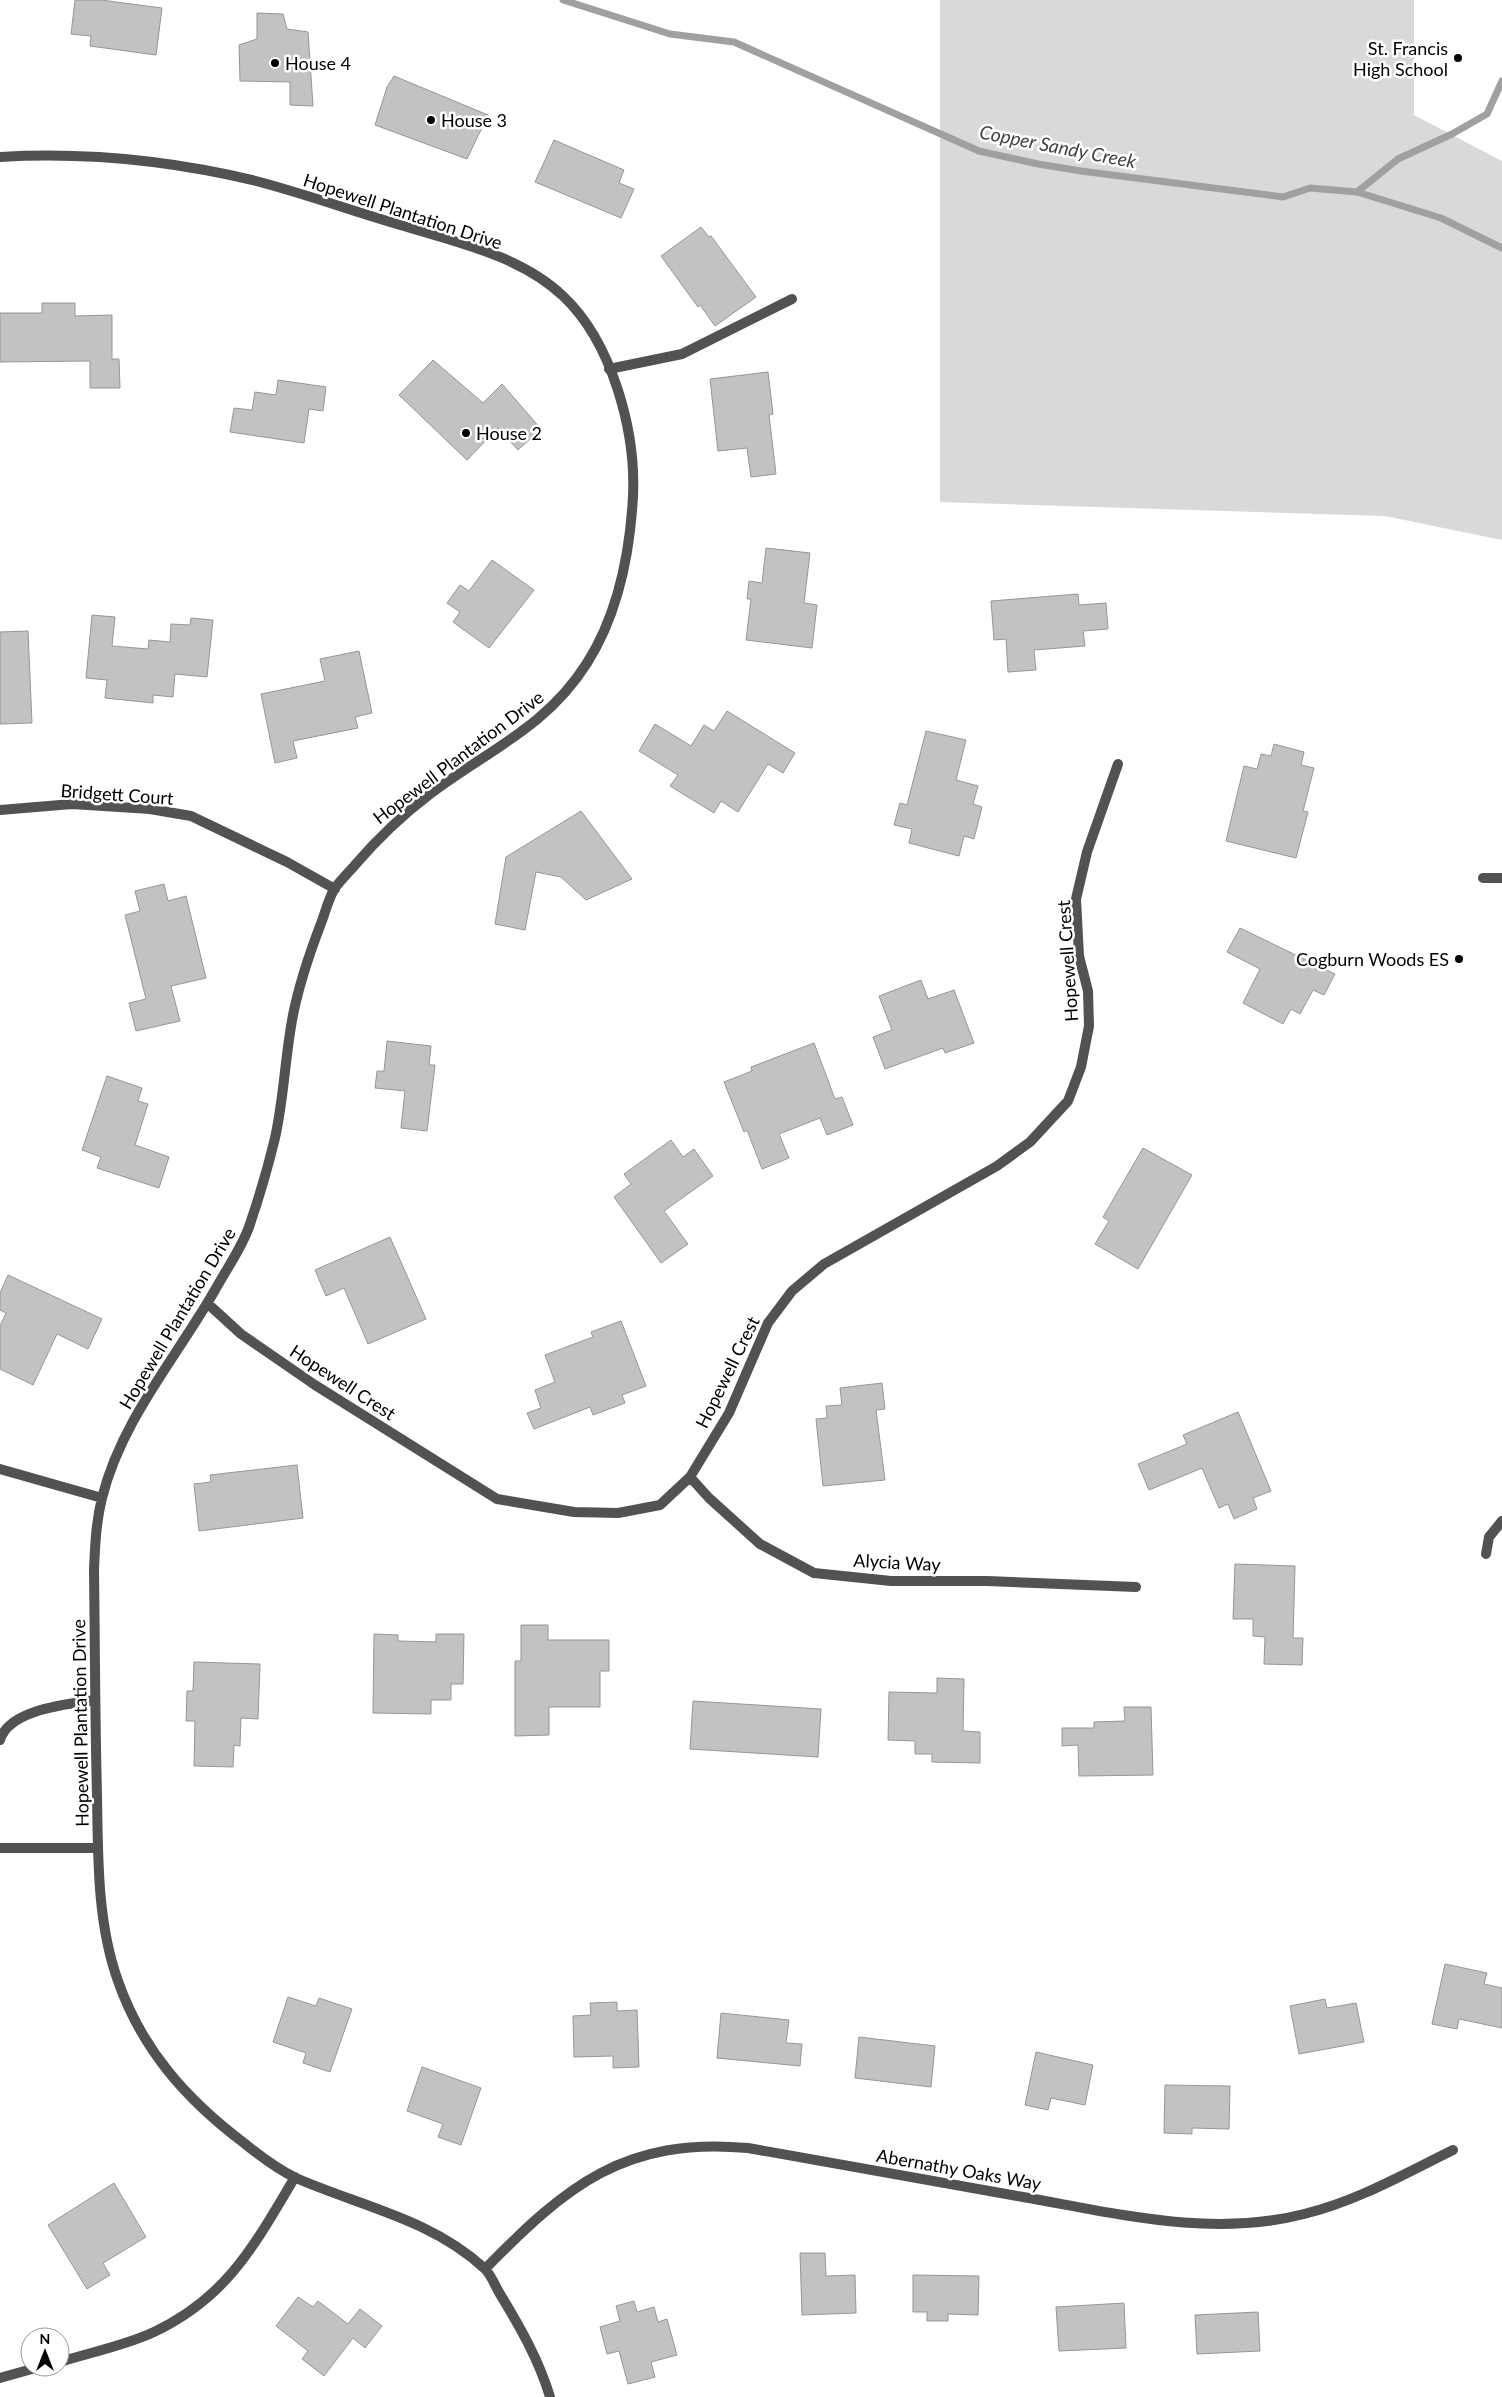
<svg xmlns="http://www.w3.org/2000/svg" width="1502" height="2397" font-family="Lato,sans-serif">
<rect width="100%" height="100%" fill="#fff"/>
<path fill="#d9d9d9" d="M940,0H1414V115L1502,161V540L1385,516L940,502Z"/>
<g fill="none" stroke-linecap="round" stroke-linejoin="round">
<path stroke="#a0a0a0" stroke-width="7" d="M563,0L670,34L734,42L979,151L1038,164L1081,171L1283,197L1310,188L1357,192L1441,218L1502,248
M1357,192L1398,159L1452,134L1487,114L1502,81"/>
</g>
<path fill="#c2c2c2" stroke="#969696" d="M75,0H101L162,8L156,55L90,46L91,36L71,34Z
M257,13L283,14L287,29L308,32L313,106L290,105V82L240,81L239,45L257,39Z
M394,76L488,115L467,159L375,125L387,87Z
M554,140L624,170L619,183L634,189L621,218L535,182Z
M701,227L709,237L711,236L756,297L715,326L700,305L698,307L661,256Z
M42,303H75V316L112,315V359H119L120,388H90V361L0,362V313H42Z
M433,360L483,403L502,384L541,429L518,450L498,428L467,460L399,395Z
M768,372L773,414L769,415L776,474L751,477L747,448L718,451L710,379Z
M278,380L326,387L323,411L309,409L304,443L230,432L234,408L252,410L255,392L276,395Z
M766,548L810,553L804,603L817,605L812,648L746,640L751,599H747L749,581L762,583Z
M492,560L534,590L489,648L453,622L460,612L447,603L460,585L469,591Z
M1078,594L1079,605L1106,603L1108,629L1083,631L1085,646L1034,650L1036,670L1008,672L1006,639L994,640L991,601Z
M92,615L115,617L112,646L148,649L149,640L170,642L171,624L190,625L191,618L213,620L207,677L175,674L173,697L153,695V703L105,698L107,680L86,678Z
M28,631L32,723L0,724V632Z
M359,651L372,713L355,717L358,728L293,741L297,758L275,763L261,694L325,681L320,659Z
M727,711L795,753L783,773L768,764L738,812L721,801L714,813L670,786L678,775L639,751L655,724L691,746L704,725L714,731Z
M926,731L966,740L956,780L978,786L973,804L982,807L974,839L964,836L959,856L909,843L912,829L894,825L900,803L907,805Z
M1274,744L1304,752L1301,765L1314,768L1303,811L1308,812L1296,858L1226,841L1244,766L1257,769L1261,754L1271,756Z
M581,811L632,879L586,900L561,877L536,872L525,930L495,924L506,857Z
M164,884L168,901L186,896L206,978L171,986L180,1021L136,1031L129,1003L146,999L125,915L140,911L135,891Z
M1240,928L1335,974L1324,995L1313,990L1300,1014L1291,1009L1283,1024L1243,1003L1260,969L1227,952Z
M921,980L928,999L954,990L974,1043L945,1053L943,1048L885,1069L873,1037L892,1030L879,996Z
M387,1041L431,1046L429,1065H435L427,1131L401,1128L405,1091L375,1088L377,1071H384Z
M814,1043L835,1099L842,1097L853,1125L827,1135L820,1118L779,1134L789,1158L762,1169L747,1130L744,1132L724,1082L752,1071L751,1067Z
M107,1076L142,1088L138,1101L148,1104L135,1145L169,1157L159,1188L97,1168L101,1157L82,1150Z
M671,1140L683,1157L694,1149L713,1176L664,1211L688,1244L661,1263L614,1197L631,1184L624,1174Z
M1143,1148L1192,1175L1138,1269L1095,1244L1109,1221L1103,1217Z
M390,1237L426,1319L368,1344L344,1288L326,1296L315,1270Z
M8,1275L102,1319L88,1349L57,1334L33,1385L0,1369V1326L6,1313L0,1310V1293Z
M621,1321L646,1386L622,1395L625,1403L593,1415L590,1407L534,1429L527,1413L541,1408L535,1390L555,1382L545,1355L593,1337L591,1332Z
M882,1383L885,1409L876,1410L885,1480L823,1486L816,1419L827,1418L826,1406L842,1405L840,1388Z
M1238,1412L1271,1491L1253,1498L1257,1509L1234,1519L1228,1504L1219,1508L1202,1468L1149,1490L1138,1464L1187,1444L1183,1435Z
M297,1465L303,1518L199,1531L194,1484L211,1482L210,1475Z
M1235,1564L1295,1566L1293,1638H1303L1302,1665L1264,1664L1265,1637L1253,1636V1619H1233Z
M521,1625H548V1640H609V1671H600V1707H549V1735L515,1736V1661H521Z
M374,1634L398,1635V1641L436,1642V1634H464L463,1684H451V1700H431V1714L373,1713Z
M194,1662L260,1664L258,1719L241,1718L240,1746L234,1745L233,1767L194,1766L195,1721H186L187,1691H193Z
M937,1678L964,1679L963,1731L980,1732V1763L932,1762V1754H915V1741L888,1740L889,1692L937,1693Z
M693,1701L821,1709L818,1757L690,1749Z
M1124,1707H1151L1153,1775L1079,1776L1078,1745L1062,1746V1728H1094V1722L1125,1721Z
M1445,1964L1487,1973L1484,1984L1502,1988V2028L1459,2019L1457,2029L1432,2024Z
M288,1997L316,2006L319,1998L352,2009L330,2072L303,2063L306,2053L273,2042Z
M1325,1999L1327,2008L1356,2003L1364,2042L1299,2054L1290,2006Z
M617,2002V2011L637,2010L639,2067L613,2068V2056L574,2057L573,2016L591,2015L590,2003Z
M721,2013L789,2020L786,2043L802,2044L800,2066L717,2058Z
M859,2037L935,2046L931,2087L855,2078Z
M1036,2052L1093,2065L1085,2105L1051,2098L1048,2110L1025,2105Z
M422,2067L481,2088L461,2145L438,2137L443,2124L407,2111Z
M1165,2085L1230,2086L1229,2129L1192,2128V2134L1164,2133Z
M114,2183L146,2237L103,2263L110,2275L87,2289L48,2225Z
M800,2253H825L826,2276L855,2275L856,2313L802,2315Z
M913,2275L979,2276L978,2315L948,2314V2321H927V2312H913Z
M298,2297L313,2307L318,2301L348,2324L360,2309L382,2326L365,2348L353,2338L324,2376L302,2359L308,2351L276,2326Z
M634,2301L637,2312L654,2307L658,2322L667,2319L677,2355L651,2362L655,2377L628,2384L619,2351L607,2354L600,2327L620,2321L616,2306Z
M1124,2303L1126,2348L1059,2351L1056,2307Z
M1258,2312L1260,2351L1197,2354L1195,2315Z"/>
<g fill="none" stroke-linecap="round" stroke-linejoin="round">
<path stroke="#525252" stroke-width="10" d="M609,369L682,354L792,299
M1483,878H1502
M1486,1554L1489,1537L1502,1521
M0,1740C9,1709 69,1704 95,1700"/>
<path stroke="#525252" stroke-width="10" d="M0,157C85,152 173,161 256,181C306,194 355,212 404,226C459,243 521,256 563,296C612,342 636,431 633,496C630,553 618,614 587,663C546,728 488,750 430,794C401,816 379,837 355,865C349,872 341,880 335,888C328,899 325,914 320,926C309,955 299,985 293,1015C285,1056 284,1098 275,1138C268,1167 259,1198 249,1227C241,1249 226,1270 215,1290C176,1358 121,1421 102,1498C96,1522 95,1546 94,1570C95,1645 95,1720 97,1795C98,1856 97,1923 118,1981C142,2050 187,2100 244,2143C260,2156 277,2169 296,2178C360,2206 431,2219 484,2268C491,2274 495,2286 500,2294C520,2327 539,2360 550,2397
M0,810L72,804L150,809L191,816L287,862L335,889
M207,1303L241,1334L315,1385L497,1499L574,1512L618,1513L660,1505L690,1477L729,1413L768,1323L792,1291L824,1264L997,1166L1030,1142L1068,1101L1081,1067L1089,1026L1088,991L1079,956L1076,899L1087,852L1118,764
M0,1469L102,1498
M690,1477L709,1498L760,1544L814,1573L891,1581H987L1136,1587
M0,1848H98
M485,2269C567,2185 625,2137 748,2148C840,2164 932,2181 1023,2197C1115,2213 1211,2238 1304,2214C1357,2201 1404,2174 1453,2150
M60,2362C91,2352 124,2346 154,2332C228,2297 255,2244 295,2177
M0,2378L39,2367"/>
</g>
<g fill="#000" stroke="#fff" stroke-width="2">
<circle cx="1458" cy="58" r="5"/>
<circle cx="275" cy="63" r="5"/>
<circle cx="431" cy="120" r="5"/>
<circle cx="466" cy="433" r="5"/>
<circle cx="1459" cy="959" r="5"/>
</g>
<g text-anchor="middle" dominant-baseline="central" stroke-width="5" stroke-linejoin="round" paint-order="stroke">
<g font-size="18" fill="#000" stroke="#fff" text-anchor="start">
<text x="1448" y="48" text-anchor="end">St. Francis<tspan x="1448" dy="21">High School</tspan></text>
<text x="285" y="63">House 4</text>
<text x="441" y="120">House 3</text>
<text x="476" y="433">House 2</text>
<text x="1449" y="959" text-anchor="end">Cogburn Woods ES</text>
</g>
<g font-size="18" fill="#000" stroke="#fff">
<text transform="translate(403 211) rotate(18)">Hopewell Plantation Drive</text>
<text transform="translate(458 757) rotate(-37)">Hopewell Plantation Drive</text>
<text transform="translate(117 794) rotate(4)">Bridgett Court</text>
<text transform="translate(1067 961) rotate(-94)">Hopewell Crest</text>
<text transform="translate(177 1318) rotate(-59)">Hopewell Plantation Drive</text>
<text transform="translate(727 1372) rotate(-64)">Hopewell Crest</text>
<text transform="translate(343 1382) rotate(33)">Hopewell Crest</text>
<text transform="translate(897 1562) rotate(3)">Alycia Way</text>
<text transform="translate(80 1723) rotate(-91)">Hopewell Plantation Drive</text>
<text transform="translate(959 2169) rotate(10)">Abernathy Oaks Way</text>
</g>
<g font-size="19" font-style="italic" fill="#414141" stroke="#fff">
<text transform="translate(1058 146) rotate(11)">Copper Sandy Creek</text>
</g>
</g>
<g transform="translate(45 2352)"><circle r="24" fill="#ffffff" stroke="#999999"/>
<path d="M0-4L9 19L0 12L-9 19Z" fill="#000000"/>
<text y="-8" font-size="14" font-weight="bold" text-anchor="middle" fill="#000000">N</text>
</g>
</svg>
